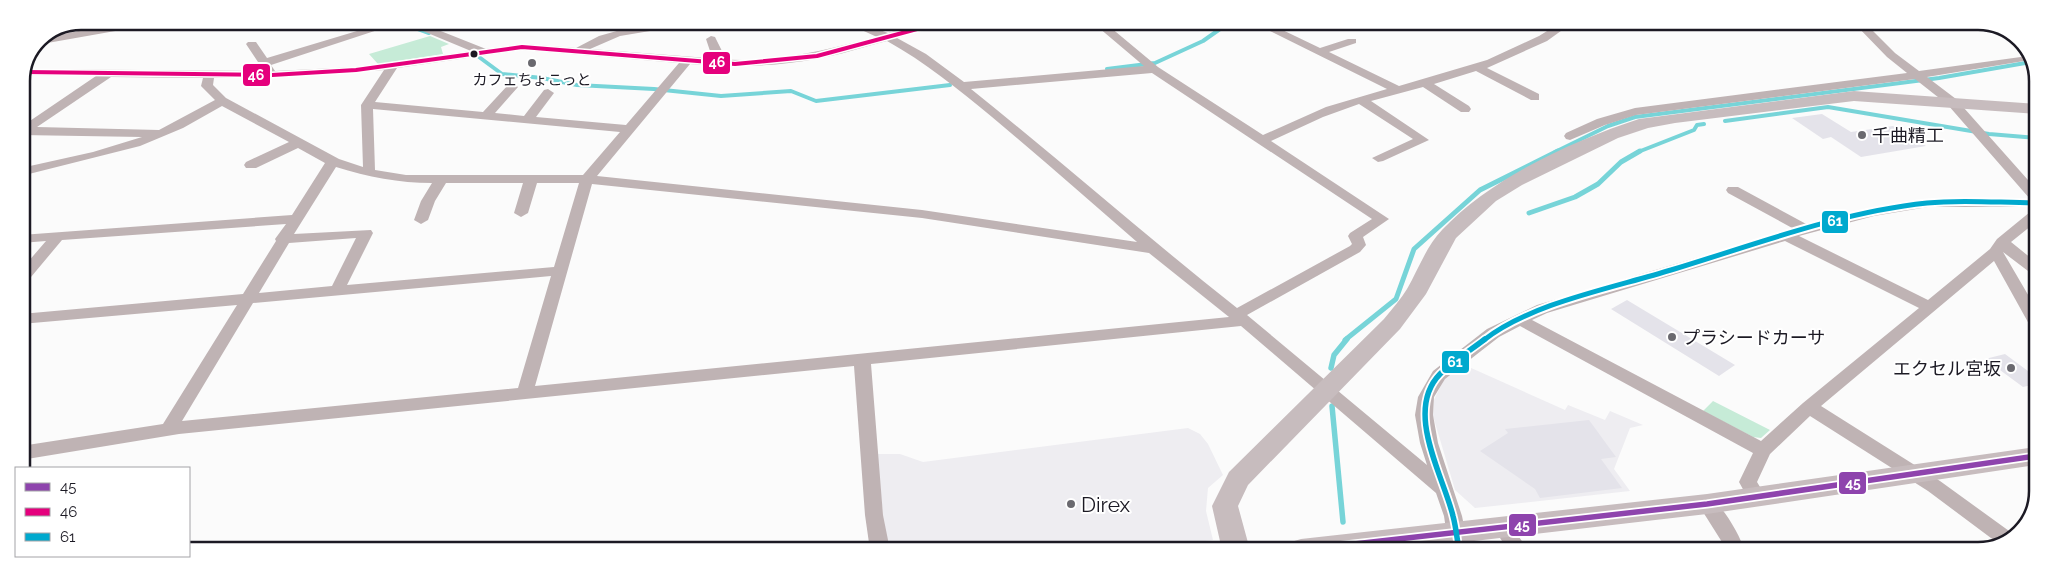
<svg xmlns="http://www.w3.org/2000/svg" width="2059" height="572" font-family="Raleway,'Noto Sans JP',sans-serif">
<rect width="100%" height="100%" fill="#fbfbfb"/>
<path fill="#eeedf1" d="M1460,363L1565,410L1568,405L1605,420L1610,411L1643,425L1630,428L1614,469L1630,491L1475,508L1455,490L1433,416L1434,400L1443,381Z
M1188,428L1200,434L1208,444L1223,475L1208,488L1206,511L1213,540L1138,550H889L883,515L877,454H900L923,462Z"/>
<path fill="#c6ebd7" d="M430,36L449,44L441,47L443,54L378,64L369,54Z
M1713,401L1770,430L1761,438L1753,437L1703,411Z"/>
<g fill="none" stroke-linecap="round" stroke-linejoin="round">
<path stroke="#77d4d8" stroke-width="4" d="M399,22L429,33
M479,57L502,74L542,78L577,85L654,89L721,96L791,91L816,101L950,85
M1107,69L1155,63L1203,41L1230,22
M1725,121L1828,107L1989,134L2037,138
M1555,152L1608,126L1635,117L1939,78L2031,62
M1638,152L1694,130L1697,125L1704,124"/>
<path stroke="#77d4d8" stroke-width="5" d="M1529,213L1575,197L1598,184L1621,162L1640,151
M1345,340L1396,299L1414,249L1480,190L1558,151"/>
<path stroke="#77d4d8" stroke-width="5.5" d="M1331,368L1334,355L1347,339
M1332,406L1343,522"/>
</g>
<path fill="#e4e3ea" d="M1822,114L1851,132L1893,126L1926,146L1861,157L1831,137L1823,139L1792,118Z
M1627,300L1735,365L1719,376L1611,309Z
M2005,354L2036,377V384L2023,387L1985,359Z
M1589,420L1616,457L1601,459L1622,488L1540,498L1535,489L1480,451L1508,433L1505,429Z"/>
<g fill="none" stroke-linecap="round" stroke-linejoin="round">
<path fill="#bfb3b4" fill-rule="evenodd" d="M135,21H160L155,24L36,45L39,38Z
M387,22H402L271,65L275,71L356,67L471,51L406,24L405,22H418L486,49L522,44L576,48L599,36L631,27L665,22H691L686,25L620,36L590,49L708,58L710,51L706,39L711,36L715,37L722,51L719,59C773,64 825,50 877,37L844,22H859L888,33L930,22H948L897,38L926,54L964,82L1144,66L1092,22H1104L1158,67L1263,135L1326,107L1387,89L1252,22H1266L1320,48L1348,39H1356V43L1329,52L1399,86L1487,60L1539,36L1560,23H1572L1547,41L1487,68L1539,94V100H1531L1476,71L1434,84L1469,106L1471,109L1469,112H1461L1423,87L1371,101L1429,140L1383,161L1378,162L1372,158L1413,139L1359,104L1323,117L1271,141L1389,219L1363,237L1366,245L1360,252L1247,315L1427,465L1420,443L1415,415L1418,397L1433,371L1487,329L1537,305L1794,229L1728,193L1726,190L1728,187H1738L1808,225L1874,208L1928,199H2030L1948,105L1915,79L1636,115L1605,125L1570,140L1566,139L1564,136L1566,133L1597,119L1635,108L1907,73L1887,57L1854,23H1865L1895,53L1919,71L2028,56L2030,58L2024,61L1927,77L1956,99L2037,190V221L2011,242L2037,263V276L2032,274L2003,252L2037,310V329L2029,324L1994,261L1821,406L1940,481L2016,536L1999,544L1928,491L1810,416L1770,454L1757,482L1766,497L1764,502L1757,504L1750,502L1739,482L1753,453L1520,326L1499,337L1445,379L1434,397L1433,415L1438,443L1462,516L1469,550H1449L1444,516L1436,493L1241,326L871,364L883,515L890,550H870L865,515L854,366L179,434L21,460V446L163,424L237,305L21,324V314L243,294L276,241L275,239L286,224L62,240L26,283L21,285V270L46,241L21,243V235L292,215L325,163L298,148L256,168H246L244,165L246,162L289,142L222,106L183,128L140,146L21,176V168L93,152L142,137L21,135V127L96,76L24,75L26,69L264,71L246,44L248,42H256L267,58ZM887,41C925,62 958,89 992,117C1041,158 1089,200 1137,242L922,210L597,176L690,64C733,67 774,67 816,59C840,55 863,47 887,41ZM522,50L679,63L626,125L536,117L554,93L548,89L544,90L524,116L495,113L518,87L512,83L508,85L483,112L375,102L397,68ZM384,70L361,105L363,167L339,159L226,98L213,85L214,78H272ZM1152,73L1372,219L1350,233L1348,236L1352,244L1350,246L1237,308C1147,237 1061,161 971,89ZM111,77L203,78L201,86L215,100L159,130L37,127ZM373,109L620,132L583,175H406L375,170ZM336,167C368,177 399,183 432,183L421,201L414,220L421,224L428,220L435,201L446,183H523L514,213L521,217L528,213L537,183H579L554,267L347,285L373,233L371,230L294,234ZM592,184L922,218L1149,253L1229,317L535,386ZM1928,207H2036L1997,239L1990,249L1928,300L1799,236L1874,216ZM356,238L332,286L259,293L289,243ZM1785,241L1919,308L1803,403L1761,441L1532,320L1547,313ZM551,276L518,388L182,421L253,303Z
M1707,497C1722,502 1740,536 1745,551L1727,550L1698,504L1700,499Z
M1501,519L1508,521L1528,550H1508L1492,526L1494,521Z"/>
<path fill="#c7bcbe" fill-rule="evenodd" d="M1854,91L2037,104V114L1854,101L1675,123L1648,128L1618,138L1522,185L1496,201L1456,238L1426,294L1400,329L1248,485L1238,506L1250,550H1222L1212,506L1229,472L1384,319C1392,309 1401,299 1407,289C1418,270 1427,245 1442,230C1491,178 1572,141 1639,119Z
M2036,447V465L1707,514L1396,550H1287L1291,542L1301,539L1707,494Z"/>
<g stroke="#fff" stroke-width="9">
<path id="bus-1" d="M1301,550L1707,504L2036,456"/>
</g>
<g stroke="#fff" stroke-width="7">
<path id="bus-2" d="M25,72L272,75L356,70L522,47L735,64L817,56L943,22"/>
</g>
<g stroke="#fff" stroke-width="9">
<path id="bus-3-far1" d="M1484,340C1531,303 1613,288 1671,270C1754,245 1840,212 1927,203C1963,199 2001,203 2037,203"/>
</g>
<g stroke="#fff" stroke-width="9">
<path id="bus-3" d="M1459,550C1457,539 1456,527 1453,516C1443,475 1404,411 1440,374C1453,361 1471,350 1485,339"/>
</g>
<use href="#bus-1" stroke="#8e44ad" stroke-width="5.5"/>
<use href="#bus-2" stroke="#e5007d" stroke-width="4"/>
<use href="#bus-3-far1" stroke="#00a9ce" stroke-width="5"/>
<use href="#bus-3" stroke="#00a9ce" stroke-width="5.5"/>
</g>
<circle fill="#1c1a24" stroke="#fff" stroke-width="2" cx="474" cy="54" r="4.5"/>
<g fill="#6a696f" stroke="#fff" stroke-width="2">
<circle cx="532" cy="63" r="5"/>
<circle cx="1862" cy="135" r="5"/>
<circle cx="1672" cy="337" r="5"/>
<circle cx="2011" cy="368" r="5"/>
<circle cx="1071" cy="504" r="5"/>
</g>
<g text-anchor="middle" dominant-baseline="central" stroke-width="4" stroke-linejoin="round" paint-order="stroke">
<g font-size="15" fill="#1c1a24" stroke="#fff">
<text x="532" y="80">カフェちょこっと</text>
</g>
<g font-size="18" fill="#1c1a24" stroke="#fff" text-anchor="start">
<text x="1872" y="135">千曲精工</text>
<text x="1682" y="337">プラシードカーサ</text>
<text x="2001" y="368" text-anchor="end">エクセル宮坂</text>
</g>
<g font-size="21" fill="#1c1a24" stroke="#fff" text-anchor="start">
<text x="1081" y="504">Direx</text>
</g>
</g>
<path d="M0 0H2059V572H0ZM81 30H1978A51 51 0 0 1 2029 81V491A51 51 0 0 1 1978 542H81A51 51 0 0 1 30 491V81A51 51 0 0 1 81 30Z" fill="#fff" fill-rule="evenodd"/>
<path fill="none" stroke="#1c1a24" stroke-width="2.5" d="M81 30H1978A51 51 0 0 1 2029 81V491A51 51 0 0 1 1978 542H81A51 51 0 0 1 30 491V81A51 51 0 0 1 81 30Z"/>
<g stroke="#fff" stroke-width="2">
<rect x="702" y="51" width="29" height="24" rx="5" fill="#e5007d"/>
<rect x="242" y="63" width="29" height="24" rx="5" fill="#e5007d"/>
<rect x="1821" y="210" width="28" height="24" rx="5" fill="#00a9ce"/>
<rect x="1441" y="350" width="29" height="24" rx="5" fill="#00a9ce"/>
<rect x="1838" y="471" width="29" height="24" rx="5" fill="#8e44ad"/>
<rect x="1508" y="513" width="29" height="24" rx="5" fill="#8e44ad"/>
</g>
<g font-size="14" text-anchor="middle" font-weight="bold" fill="#fff">
<text x="717" y="67">46</text>
<text x="256" y="80">46</text>
<text x="1835" y="226">61</text>
<text x="1455" y="367">61</text>
<text x="1853" y="488">45</text>
<text x="1522" y="530">45</text>
</g>
<rect x="15" y="467" width="175" height="90" fill="#ffffff" stroke="#a4a3a7"/>
<rect x="25" y="483" width="25" height="8" fill="#8e44ad" stroke="#a4a3a7"/>
<text x="60" y="492" font-size="15" fill="#1c1a24">45</text>
<rect x="25" y="508" width="25" height="8" fill="#e5007d" stroke="#a4a3a7"/>
<text x="60" y="517" font-size="15" fill="#1c1a24">46</text>
<rect x="25" y="533" width="25" height="8" fill="#00a9ce" stroke="#a4a3a7"/>
<text x="60" y="542" font-size="15" fill="#1c1a24">61</text>
</svg>
